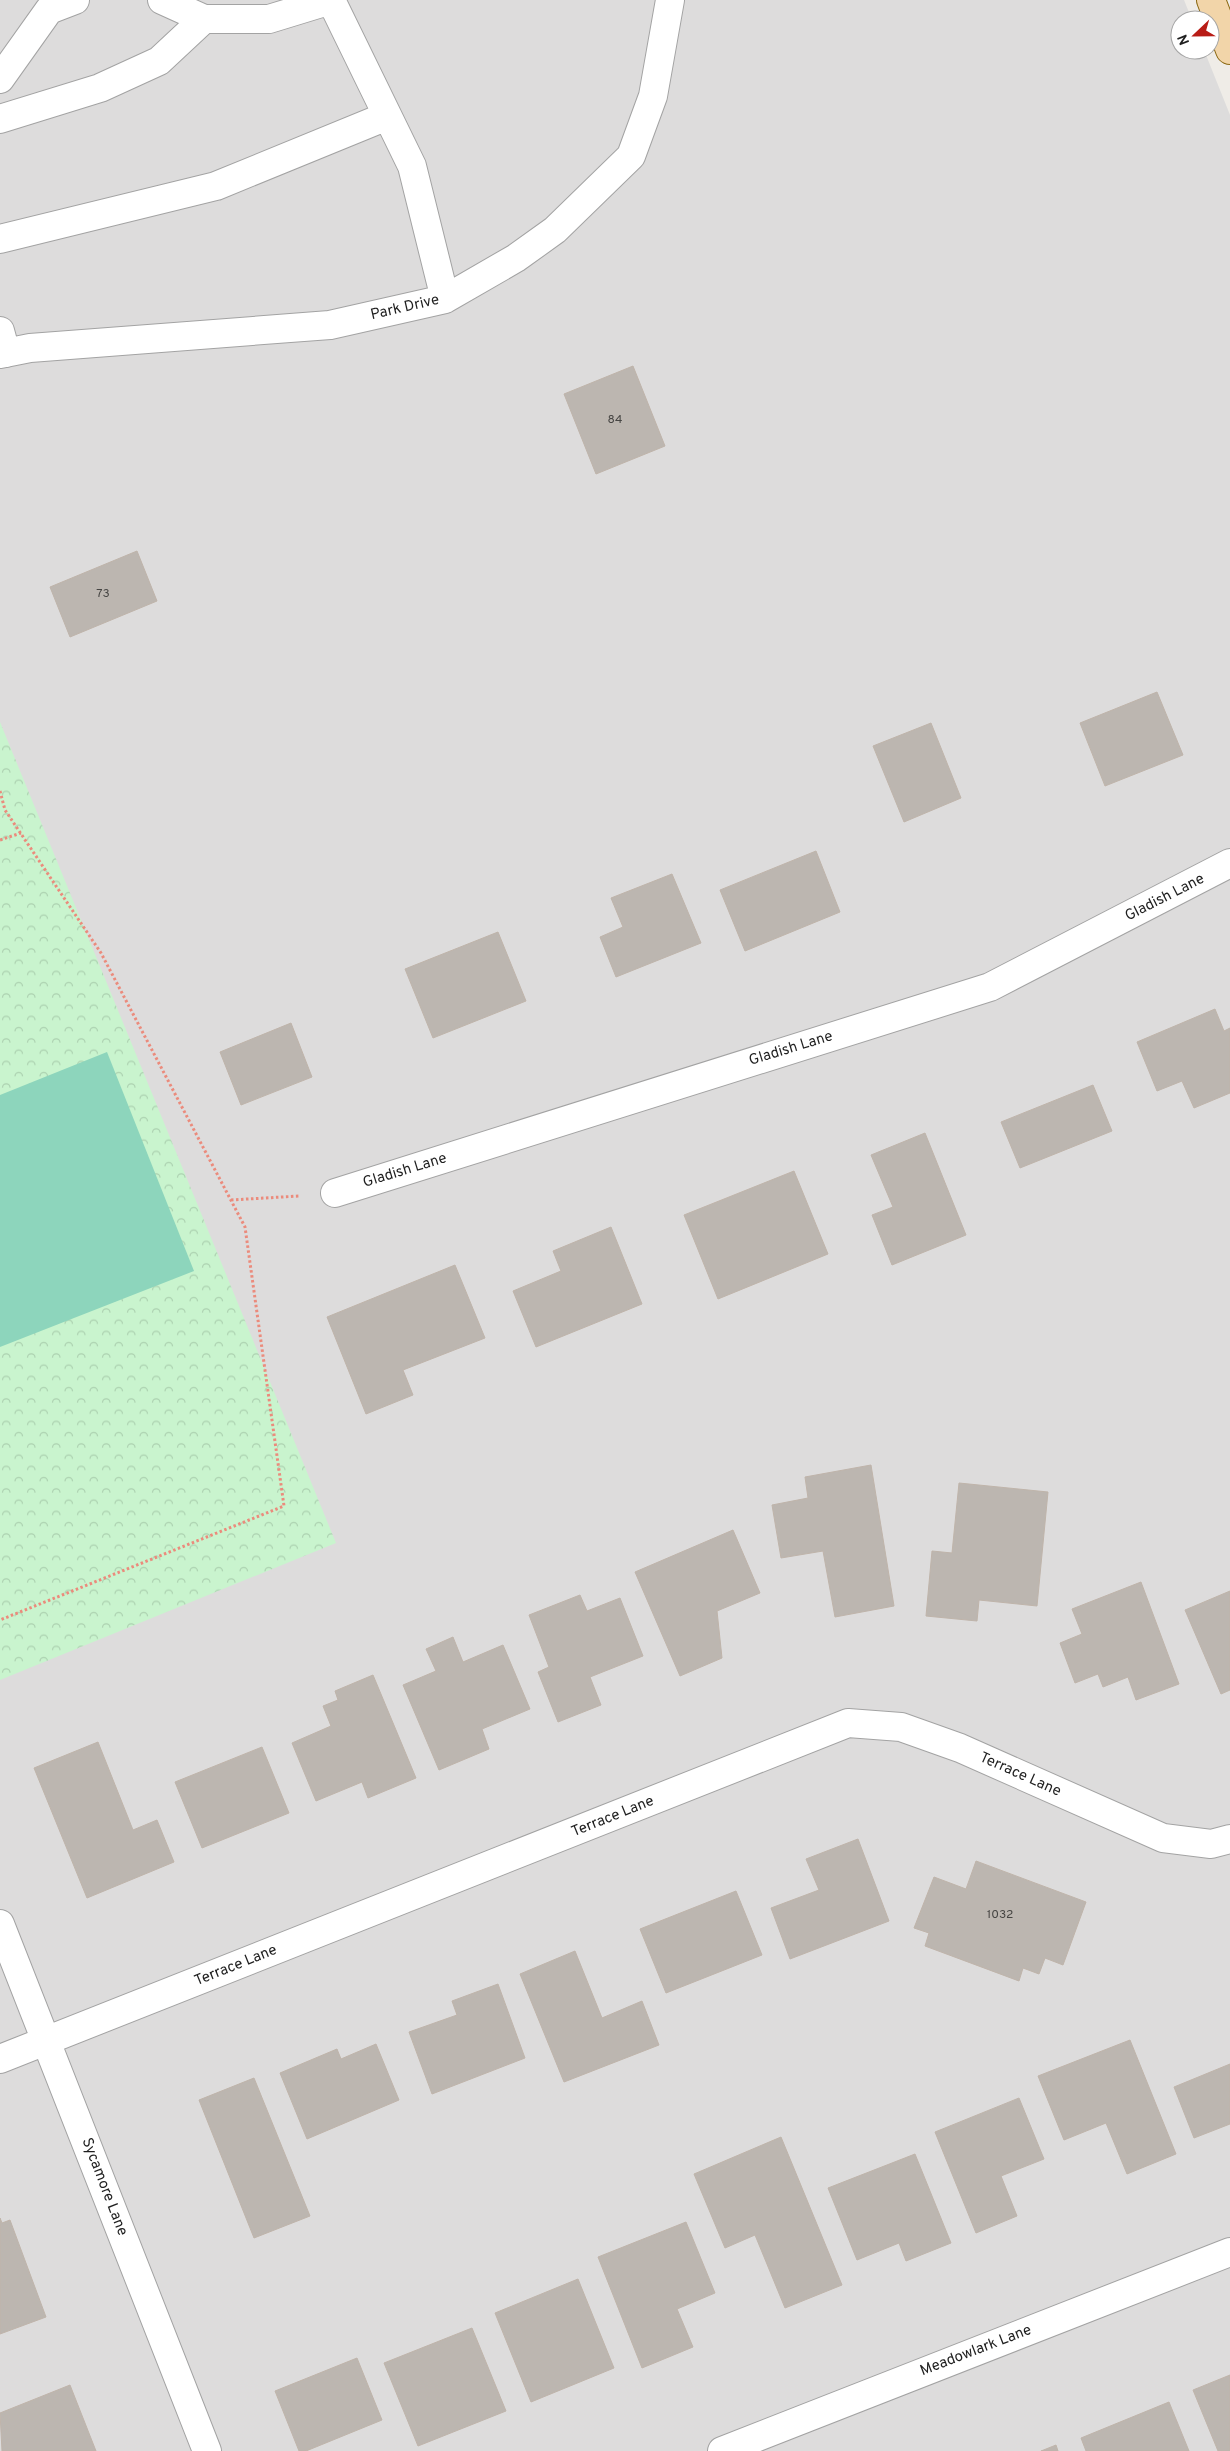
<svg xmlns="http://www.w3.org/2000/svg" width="1230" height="2451" font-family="Overpass,sans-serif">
<defs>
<pattern id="park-crowns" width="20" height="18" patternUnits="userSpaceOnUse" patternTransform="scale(1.25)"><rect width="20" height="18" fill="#c9f4ce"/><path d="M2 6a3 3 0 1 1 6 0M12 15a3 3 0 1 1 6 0" fill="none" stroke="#acd1b0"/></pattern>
</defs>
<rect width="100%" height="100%" fill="#efece7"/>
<path fill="#dddcdc" d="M0,0H1184L1192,20H1180V50H1204L1230,115V2451H0Z"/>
<path fill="url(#park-crowns)" d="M0,722L336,1543L0,1680Z"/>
<path fill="#8dd5bc" d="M107,1052L194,1271L0,1347V1095Z"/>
<path fill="#bcb6b0" stroke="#bfb4aa" d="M633,366L665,446L596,474L564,394Z
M137,551L157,601L70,637L50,587Z
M1157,692L1183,755L1105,786L1080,723Z
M931,723L961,798L904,822L873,746Z
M816,851L840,912L745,951L720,890Z
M672,874L701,943L616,977L600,937L623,927L611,898Z
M498,932L526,1001L433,1038L405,969Z
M1215,1009L1224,1031L1230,1028V1093L1194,1108L1182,1081L1157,1091L1137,1042Z
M291,1023L312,1077L241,1105L220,1052Z
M1093,1085L1112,1131L1020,1168L1001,1122Z
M925,1133L966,1235L892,1265L872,1215L893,1207L871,1155Z
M794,1171L828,1254L718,1299L684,1215Z
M611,1227L642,1304L536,1347L513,1291L561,1271L553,1251Z
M455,1265L485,1338L403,1370L413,1395L366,1414L327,1317Z
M871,1465L894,1606L835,1617L823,1551L781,1558L772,1505L808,1498L805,1477Z
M959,1483L1048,1492L1037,1606L979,1600L977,1621L926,1616L932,1551L952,1553Z
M733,1530L760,1593L717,1611L722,1658L680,1676L635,1572Z
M1141,1582L1179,1684L1136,1700L1128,1677L1103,1687L1098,1674L1075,1683L1060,1643L1082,1634L1072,1609Z
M1230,1591V1690L1221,1694L1185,1610Z
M580,1595L587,1611L620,1598L643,1656L590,1677L601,1705L558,1722L538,1672L549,1667L529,1615Z
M453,1637L463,1662L503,1645L530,1709L482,1729L489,1749L439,1770L403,1685L436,1671L426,1649Z
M373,1675L416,1778L368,1798L362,1782L316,1801L292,1743L331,1726L323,1706L338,1700L335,1691Z
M98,1742L133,1830L157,1820L174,1862L87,1898L34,1768Z
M262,1747L289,1813L202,1848L175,1782Z
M858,1839L889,1921L790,1959L771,1908L819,1890L806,1859Z
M976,1861L1086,1902L1063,1965L1045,1958L1039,1974L1023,1968L1019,1981L925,1946L929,1933L914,1928L934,1877L966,1889Z
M736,1891L762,1955L666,1993L640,1929Z
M575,1951L602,2018L642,2001L659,2045L564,2082L520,1974Z
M498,1984L525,2058L432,2094L409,2032L457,2015L452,2001Z
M1130,2040L1176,2154L1127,2174L1106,2123L1064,2140L1038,2076Z
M376,2044L399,2100L307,2139L280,2073L337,2049L341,2059Z
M1230,2064V2124L1194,2138L1174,2087Z
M254,2078L310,2216L254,2238L199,2100Z
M1019,2098L1044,2159L1001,2176L1017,2216L976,2233L935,2132Z
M781,2137L842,2285L785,2308L755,2235L725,2248L694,2174Z
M915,2154L951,2243L906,2261L899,2243L857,2260L828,2188Z
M0,2218L2,2223L10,2220L46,2317L0,2334Z
M686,2222L715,2293L677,2309L693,2347L642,2368L598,2257Z
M578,2279L614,2368L531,2402L495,2313Z
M472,2328L506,2411L418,2446L384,2363Z
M357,2358L382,2420L306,2451H299L275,2391Z
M1230,2375V2451H1218L1193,2390Z
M70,2385L96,2451H2L0,2413Z
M1169,2402L1189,2451H1086L1081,2438Z
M1056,2445L1058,2451H1041Z"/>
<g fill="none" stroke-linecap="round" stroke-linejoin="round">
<g stroke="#a3a3a3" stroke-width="30">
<path id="minor" d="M162,0L204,19H269L331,0
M331,0L412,166L445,299
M0,79L49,10L75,0
M0,119L100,88L159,61L204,19
M0,239L216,186L387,116
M0,331L6,353
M0,354L30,348L330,325L445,299L516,258L555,230L631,156L653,96L670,0
M335,1193L990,987L1230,863
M0,1924L207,2451
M0,2059L848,1723L901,1727L960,1748L1163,1838L1211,1844L1230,1839
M722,2451L1230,2252"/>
</g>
<g stroke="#8a6710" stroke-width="30">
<path id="major" d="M1211,0L1230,50"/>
</g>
<path stroke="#eb8b7c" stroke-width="3" stroke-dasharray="2.5 2.5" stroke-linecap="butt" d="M0,791L5,810L101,953L245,1227L284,1506L0,1620
M0,840L21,833
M231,1200L299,1196"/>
<use href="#minor" stroke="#fff" stroke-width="28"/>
<use href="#major" stroke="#f2d5a9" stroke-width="28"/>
</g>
<g text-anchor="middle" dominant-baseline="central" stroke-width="5" stroke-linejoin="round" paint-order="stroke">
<g font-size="12" fill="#464543">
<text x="615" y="420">84</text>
<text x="103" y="594">73</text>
<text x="1000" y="1915">1032</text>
</g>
<g font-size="15" fill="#1f1f1f" stroke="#fff">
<text transform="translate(405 308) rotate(-13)">Park Drive</text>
<text transform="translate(1165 898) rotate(-27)">Gladish Lane</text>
<text transform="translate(791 1049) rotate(-17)">Gladish Lane</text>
<text transform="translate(405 1171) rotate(-17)">Gladish Lane</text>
<text transform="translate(1020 1775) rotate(24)">Terrace Lane</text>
<text transform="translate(613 1817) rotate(-22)">Terrace Lane</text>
<text transform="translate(236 1966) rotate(-22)">Terrace Lane</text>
<text transform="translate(104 2187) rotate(69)">Sycamore Lane</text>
<text transform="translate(976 2351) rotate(-21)">Meadowlark Lane</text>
</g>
</g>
<g transform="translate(1195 35) rotate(248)"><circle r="24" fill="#ffffff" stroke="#a5a5a5"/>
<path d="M0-4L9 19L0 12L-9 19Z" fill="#b81c16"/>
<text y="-8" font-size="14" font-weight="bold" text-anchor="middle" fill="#1f1f1f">N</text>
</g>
</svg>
